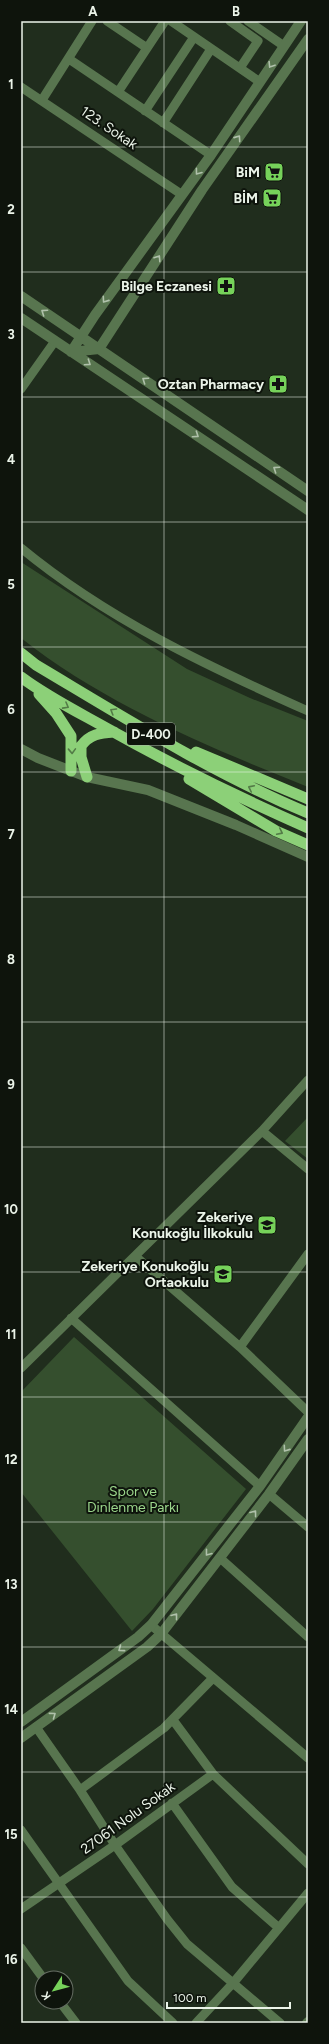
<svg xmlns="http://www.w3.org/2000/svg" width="329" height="2044" font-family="Figtree,sans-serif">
<rect width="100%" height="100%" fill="#202d1d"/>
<path fill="#354f2e" d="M21,562L187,669L250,698L308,721V787C209,747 106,705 21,638Z
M308,1117V1159L285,1141Z
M74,1337L246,1489L153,1609L132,1631L21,1492V1392Z"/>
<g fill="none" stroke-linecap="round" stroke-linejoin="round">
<path stroke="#58754f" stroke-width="9" d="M107,21L147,48
M171,21L260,82
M230,21L258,41L240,68
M248,21L284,46
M69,59L211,155
M21,87L181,194
M118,92L165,21
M42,100L92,21
M145,111L194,37
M163,123L211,49
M21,389L55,341
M21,548C107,619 207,666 308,711
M262,1131L308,1169
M135,1256L240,1347L308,1412
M71,1318L260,1486
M240,1347L308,1254
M21,1368L262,1131L308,1080
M269,1494L308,1527
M220,1558L308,1637
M151,1625L308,1758
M173,1720L213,1774L308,1864
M36,1727L80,1790L115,1845L167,1919L187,1944L280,2023
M80,1790L164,1728L213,1678
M172,1803L232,1887L279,1928
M21,1830L128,1981L173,2023
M21,1909L115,1845L213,1774
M21,1948L43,1978
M60,2002L76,2023
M196,2023L234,1982L308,1893"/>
<path stroke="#58754f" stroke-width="10" d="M21,296L308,491
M21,318L308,510
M71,352L95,315L211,155L301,21
M71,352L99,349L202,190L308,39
M21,749L38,758L87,777L148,790L236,825L308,857
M21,1722L138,1637L151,1625L260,1486L308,1417
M21,1738L147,1647L161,1634L269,1494L308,1439
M307,2023L308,2022"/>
<path stroke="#8cd078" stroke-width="11" d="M21,653L36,665C125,718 212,773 308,813
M21,677C49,698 80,713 110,730C174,766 240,798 308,828
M39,694L56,713L71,736V771
M196,752L308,799
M87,777L81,757V746C90,734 100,733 114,732
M189,779L276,831L308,845"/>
</g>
<defs><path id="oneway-chevron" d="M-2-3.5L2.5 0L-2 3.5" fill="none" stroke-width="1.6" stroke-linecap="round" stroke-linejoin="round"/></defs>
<g stroke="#b0c1ab">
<use href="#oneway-chevron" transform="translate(271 65) rotate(122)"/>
<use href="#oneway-chevron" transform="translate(238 138) rotate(-55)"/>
<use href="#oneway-chevron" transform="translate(198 172) rotate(127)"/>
<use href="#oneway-chevron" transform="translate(158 258) rotate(-57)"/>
<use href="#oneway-chevron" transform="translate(105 300) rotate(125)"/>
<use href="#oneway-chevron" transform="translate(44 312) rotate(-146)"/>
<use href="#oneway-chevron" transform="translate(88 363) rotate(34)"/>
<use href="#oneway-chevron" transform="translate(145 380) rotate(-146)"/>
<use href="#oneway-chevron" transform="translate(196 435) rotate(34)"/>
<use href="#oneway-chevron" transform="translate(276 469) rotate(-146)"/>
<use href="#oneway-chevron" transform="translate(286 1449) rotate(125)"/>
<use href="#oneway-chevron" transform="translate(254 1513) rotate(-53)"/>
<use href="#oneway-chevron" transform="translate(208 1553) rotate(128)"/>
<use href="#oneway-chevron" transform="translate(175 1616) rotate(-52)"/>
<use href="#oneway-chevron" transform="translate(121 1649) rotate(144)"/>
<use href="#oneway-chevron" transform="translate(53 1715) rotate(-36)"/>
</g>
<g stroke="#537b47">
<use href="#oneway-chevron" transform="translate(66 706) rotate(29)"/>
<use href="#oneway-chevron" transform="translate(113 711) rotate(-149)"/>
<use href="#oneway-chevron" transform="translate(72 751) rotate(88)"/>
<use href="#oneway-chevron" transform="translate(251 788) rotate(-154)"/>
<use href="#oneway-chevron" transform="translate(280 832) rotate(26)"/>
</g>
<path fill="none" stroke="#ebf4e9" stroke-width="1" stroke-opacity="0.55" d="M164,21V2023M21,147H308M21,272H308M21,397H308M21,522H308M21,647H308M21,772H308M21,897H308M21,1022H308M21,1147H308M21,1272H308M21,1397H308M21,1522H308M21,1647H308M21,1772H308M21,1897H308"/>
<defs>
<g id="supermarket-square" transform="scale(1)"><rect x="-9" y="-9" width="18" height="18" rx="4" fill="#76d25a" stroke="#0e140c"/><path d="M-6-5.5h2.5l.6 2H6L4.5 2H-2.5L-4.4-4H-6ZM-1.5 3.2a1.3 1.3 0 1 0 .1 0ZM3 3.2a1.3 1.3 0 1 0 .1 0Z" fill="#111"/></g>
<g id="pharmacy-square" transform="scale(1)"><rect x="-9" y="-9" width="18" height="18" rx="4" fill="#76d25a" stroke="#0e140c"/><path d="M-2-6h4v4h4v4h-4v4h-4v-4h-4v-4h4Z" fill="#111"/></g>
<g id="school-square" transform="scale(1)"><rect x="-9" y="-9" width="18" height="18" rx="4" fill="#76d25a" stroke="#0e140c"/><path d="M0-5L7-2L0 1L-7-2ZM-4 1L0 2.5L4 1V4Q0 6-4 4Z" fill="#111"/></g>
</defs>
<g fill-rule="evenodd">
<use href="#supermarket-square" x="274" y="172"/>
<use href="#supermarket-square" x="272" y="198"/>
<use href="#pharmacy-square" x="226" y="286"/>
<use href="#pharmacy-square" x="278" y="384"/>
<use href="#school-square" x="267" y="1225"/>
<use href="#school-square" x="223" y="1274"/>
</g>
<g text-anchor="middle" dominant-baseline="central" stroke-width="4" stroke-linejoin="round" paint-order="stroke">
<rect fill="#0e140c" stroke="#a9b1a7" stroke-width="1" x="127" y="723" width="48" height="22" rx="3"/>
<g font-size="13" font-weight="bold" fill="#ebf4e9">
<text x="151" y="734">D-400</text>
</g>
<g font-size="14" fill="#ebf4e9" stroke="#0e140c">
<text transform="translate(109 128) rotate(34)">123. Sokak</text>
<text transform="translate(128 1818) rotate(-36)">27061 Nolu Sokak</text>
</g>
<g font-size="14" font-weight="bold" fill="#ebf4e9" stroke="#0e140c" text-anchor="end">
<text x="260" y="172">BiM</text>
<text x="258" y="198">BİM</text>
<text x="212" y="286">Bilge Eczanesi</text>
<text x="264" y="384">Oztan Pharmacy</text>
<text x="253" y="1217">Zekeriye<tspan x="253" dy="16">Konukoğlu İlkokulu</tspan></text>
<text x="209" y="1266">Zekeriye Konukoğlu<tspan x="209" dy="16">Ortaokulu</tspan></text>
</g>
<g font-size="14" fill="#9cd78c" stroke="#0e140c">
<text x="133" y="1491">Spor ve<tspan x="133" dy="16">Dinlenme Parkı</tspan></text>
</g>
</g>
<rect width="329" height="2044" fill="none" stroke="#0e140c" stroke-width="44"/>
<g transform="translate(54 1990) rotate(234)"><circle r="19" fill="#0e140c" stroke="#666e64"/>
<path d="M0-3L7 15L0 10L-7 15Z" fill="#76d25a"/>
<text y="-6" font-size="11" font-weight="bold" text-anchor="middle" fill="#ebf4e9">K</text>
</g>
<path d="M167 2002v6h123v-6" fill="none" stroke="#ebf4e9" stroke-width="2"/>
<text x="173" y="2002" font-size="12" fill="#ebf4e9" stroke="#0e140c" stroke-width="3" paint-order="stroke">100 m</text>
<rect x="22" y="22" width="285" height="2000" fill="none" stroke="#ebf4e9" stroke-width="1.5"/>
<g font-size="13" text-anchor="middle" font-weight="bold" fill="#ebf4e9">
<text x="93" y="16">A</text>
<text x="236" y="16">B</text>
<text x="11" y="89">1</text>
<text x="11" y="214">2</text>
<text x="11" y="339">3</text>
<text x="11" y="464">4</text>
<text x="11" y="589">5</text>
<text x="11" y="714">6</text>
<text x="11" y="839">7</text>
<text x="11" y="964">8</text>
<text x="11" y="1089">9</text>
<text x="11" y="1214">10</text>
<text x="11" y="1339">11</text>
<text x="11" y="1464">12</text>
<text x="11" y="1589">13</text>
<text x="11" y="1714">14</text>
<text x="11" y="1839">15</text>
<text x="11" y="1964">16</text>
</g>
</svg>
